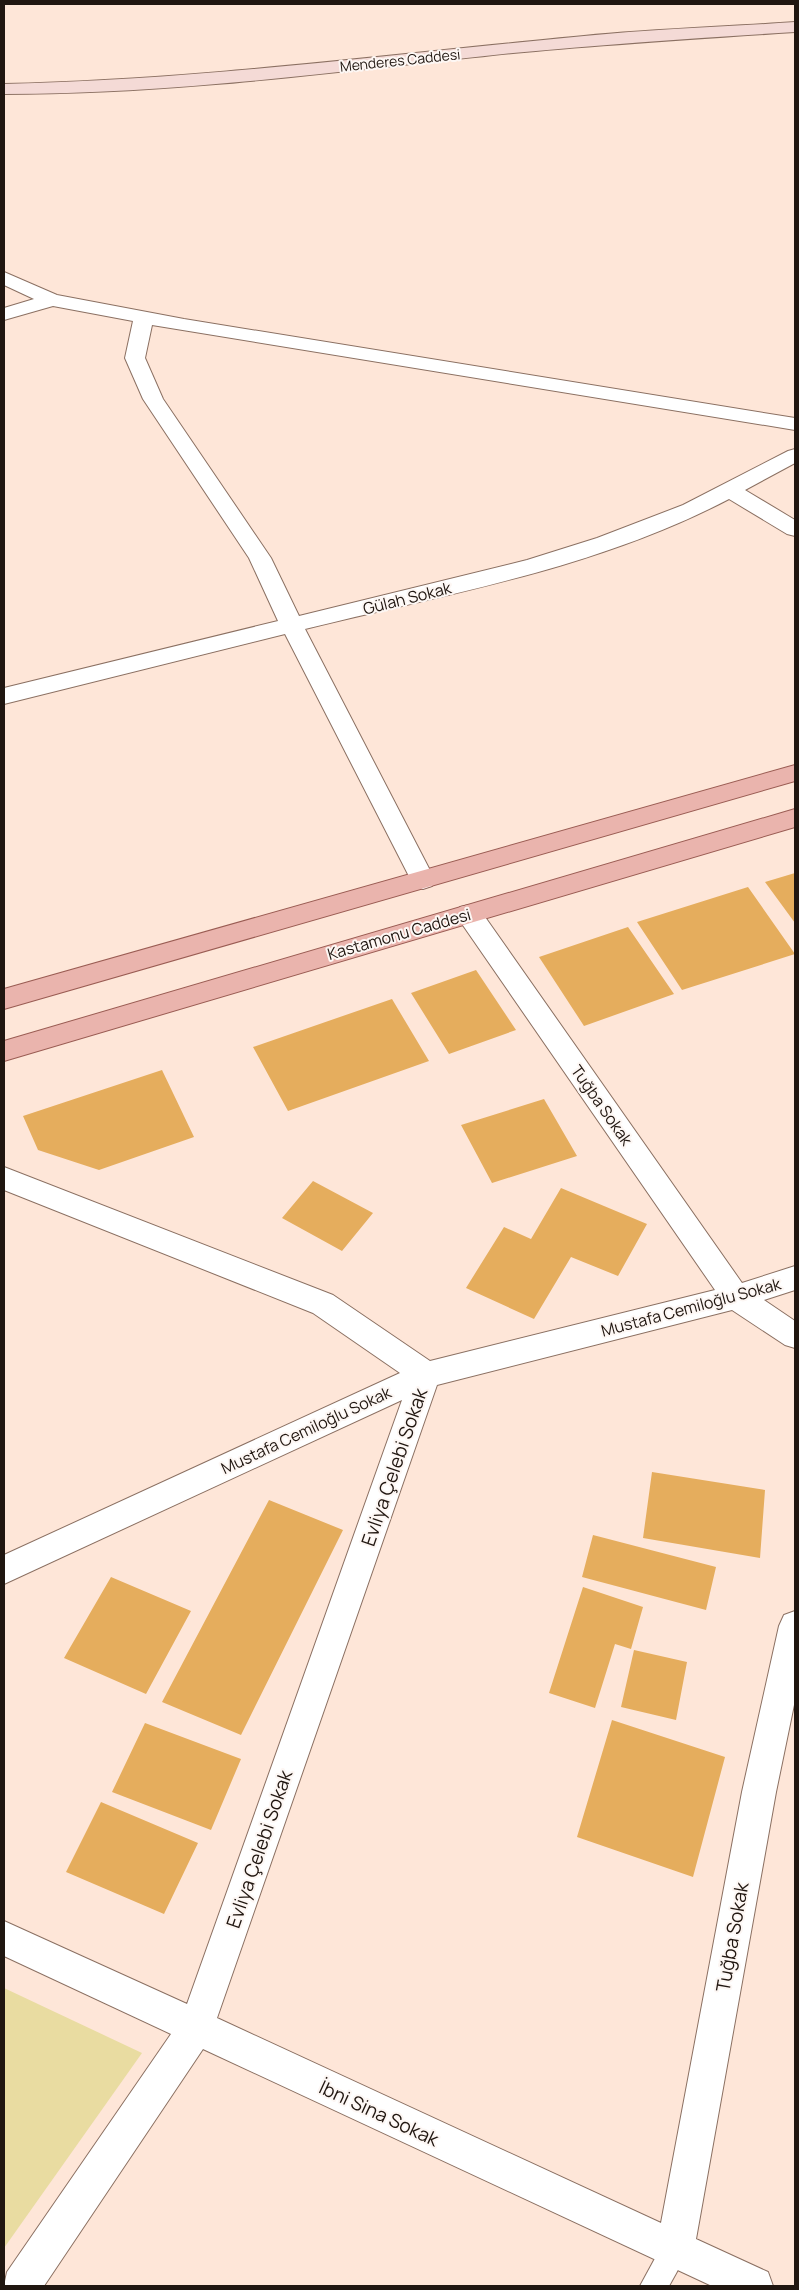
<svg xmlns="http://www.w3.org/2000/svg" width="799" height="2290" font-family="Manrope,sans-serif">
<rect width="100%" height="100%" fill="#fee6d8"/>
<path fill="#e9dca1" d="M4,1988L142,2053L4,2248Z"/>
<path fill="#e5ad5d" d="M795,873V923L765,882Z
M748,887L795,954L682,990L637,922Z
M628,927L674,994L584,1026L539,957Z
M476,970L516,1030L449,1054L411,993Z
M392,999L429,1061L288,1111L253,1047Z
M162,1070L194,1137L99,1170L38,1150L23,1116Z
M544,1099L577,1156L492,1183L461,1125Z
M313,1181L373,1213L342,1251L282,1218Z
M561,1188L647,1224L618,1276L571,1257L534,1319L466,1288L504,1227L531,1239Z
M652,1472L765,1490L760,1558L643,1538Z
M269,1500L343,1530L241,1735L162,1702Z
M593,1535L716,1567L706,1610L582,1577Z
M111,1577L191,1611L146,1694L64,1658Z
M583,1587L643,1607L631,1649L615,1644L595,1708L549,1693Z
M634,1650L687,1662L676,1720L621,1707Z
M612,1720L725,1757L693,1877L577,1837Z
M145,1723L241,1759L211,1830L112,1792Z
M101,1802L198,1843L164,1914L66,1872Z"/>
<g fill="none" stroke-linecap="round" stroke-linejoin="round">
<g stroke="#8b7062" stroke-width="2">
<path id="lane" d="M675,2236L685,2240L689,2250L669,2286H640L665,2240Z"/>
</g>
<g stroke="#8b7062" stroke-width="2">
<path id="street" d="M4,272L57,295L184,319L795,418V430L152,325L145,358L163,399L271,558L299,616L527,560L597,538L683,505L788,451L795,449V463L745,490L795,520V536L787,534L729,499C598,568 447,594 305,629L435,880L432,886L423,889L414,886L285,634L4,704V688L278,621L249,558L143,399L125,358L133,321L53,306L4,320V308L34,299L4,285Z
M469,905L478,907L742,1283L795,1266V1290L764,1300L795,1321V1348L785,1345L732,1310L437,1385L217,2018L661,2223L742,1792L779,1626L784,1615L795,1611V1700L776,1792L696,2239L768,2272L773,2286H712L203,2049L44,2286H4L7,2272L171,2034L4,1956V1921L187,2004L402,1400L4,1584V1555L400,1373L313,1313L4,1190V1167L333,1295L430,1361L715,1290L460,921L456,914L460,907Z"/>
</g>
<g stroke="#8b7062" stroke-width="2">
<path id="secondary" d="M795,22V32C701,38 607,44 513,53C343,71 174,94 4,94V84C199,80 391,54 584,36C654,29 725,27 795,22Z"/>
</g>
<g stroke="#9a5c53" stroke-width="2">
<path id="primary" d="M795,765V781L4,1009V989Z
M795,809V827L4,1061V1041Z"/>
</g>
<use href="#lane" fill="#fff" fill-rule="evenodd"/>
<use href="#street" fill="#fff" fill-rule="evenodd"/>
<use href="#secondary" fill="#f4dad6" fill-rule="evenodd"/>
<use href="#primary" fill="#eab4ad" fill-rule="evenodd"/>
</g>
<g text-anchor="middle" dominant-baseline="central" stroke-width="4" stroke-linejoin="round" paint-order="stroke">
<g font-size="14" fill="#201610" stroke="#fdf7f4">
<text transform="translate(400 60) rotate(-6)">Menderes Caddesi</text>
</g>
<g font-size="16" fill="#201610" stroke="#fdf7f4">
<text transform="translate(407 598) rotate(-14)">Gülah Sokak</text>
<text transform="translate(399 934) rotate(-16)">Kastamonu Caddesi</text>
<text transform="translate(602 1105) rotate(55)">Tuğba Sokak</text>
<text transform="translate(691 1307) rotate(-15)">Mustafa Cemiloğlu Sokak</text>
<text transform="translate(306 1430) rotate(-25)">Mustafa Cemiloğlu Sokak</text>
</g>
<g font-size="19" fill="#201610" stroke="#fdf7f4">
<text transform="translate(394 1467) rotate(-71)">Evliya Çelebi Sokak</text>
<text transform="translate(259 1849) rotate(-71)">Evliya Çelebi Sokak</text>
<text transform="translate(732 1937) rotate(-80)">Tuğba Sokak</text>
<text transform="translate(379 2113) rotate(25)">İbni Sina Sokak</text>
</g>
</g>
<rect width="799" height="2290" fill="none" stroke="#201610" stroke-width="10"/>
</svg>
